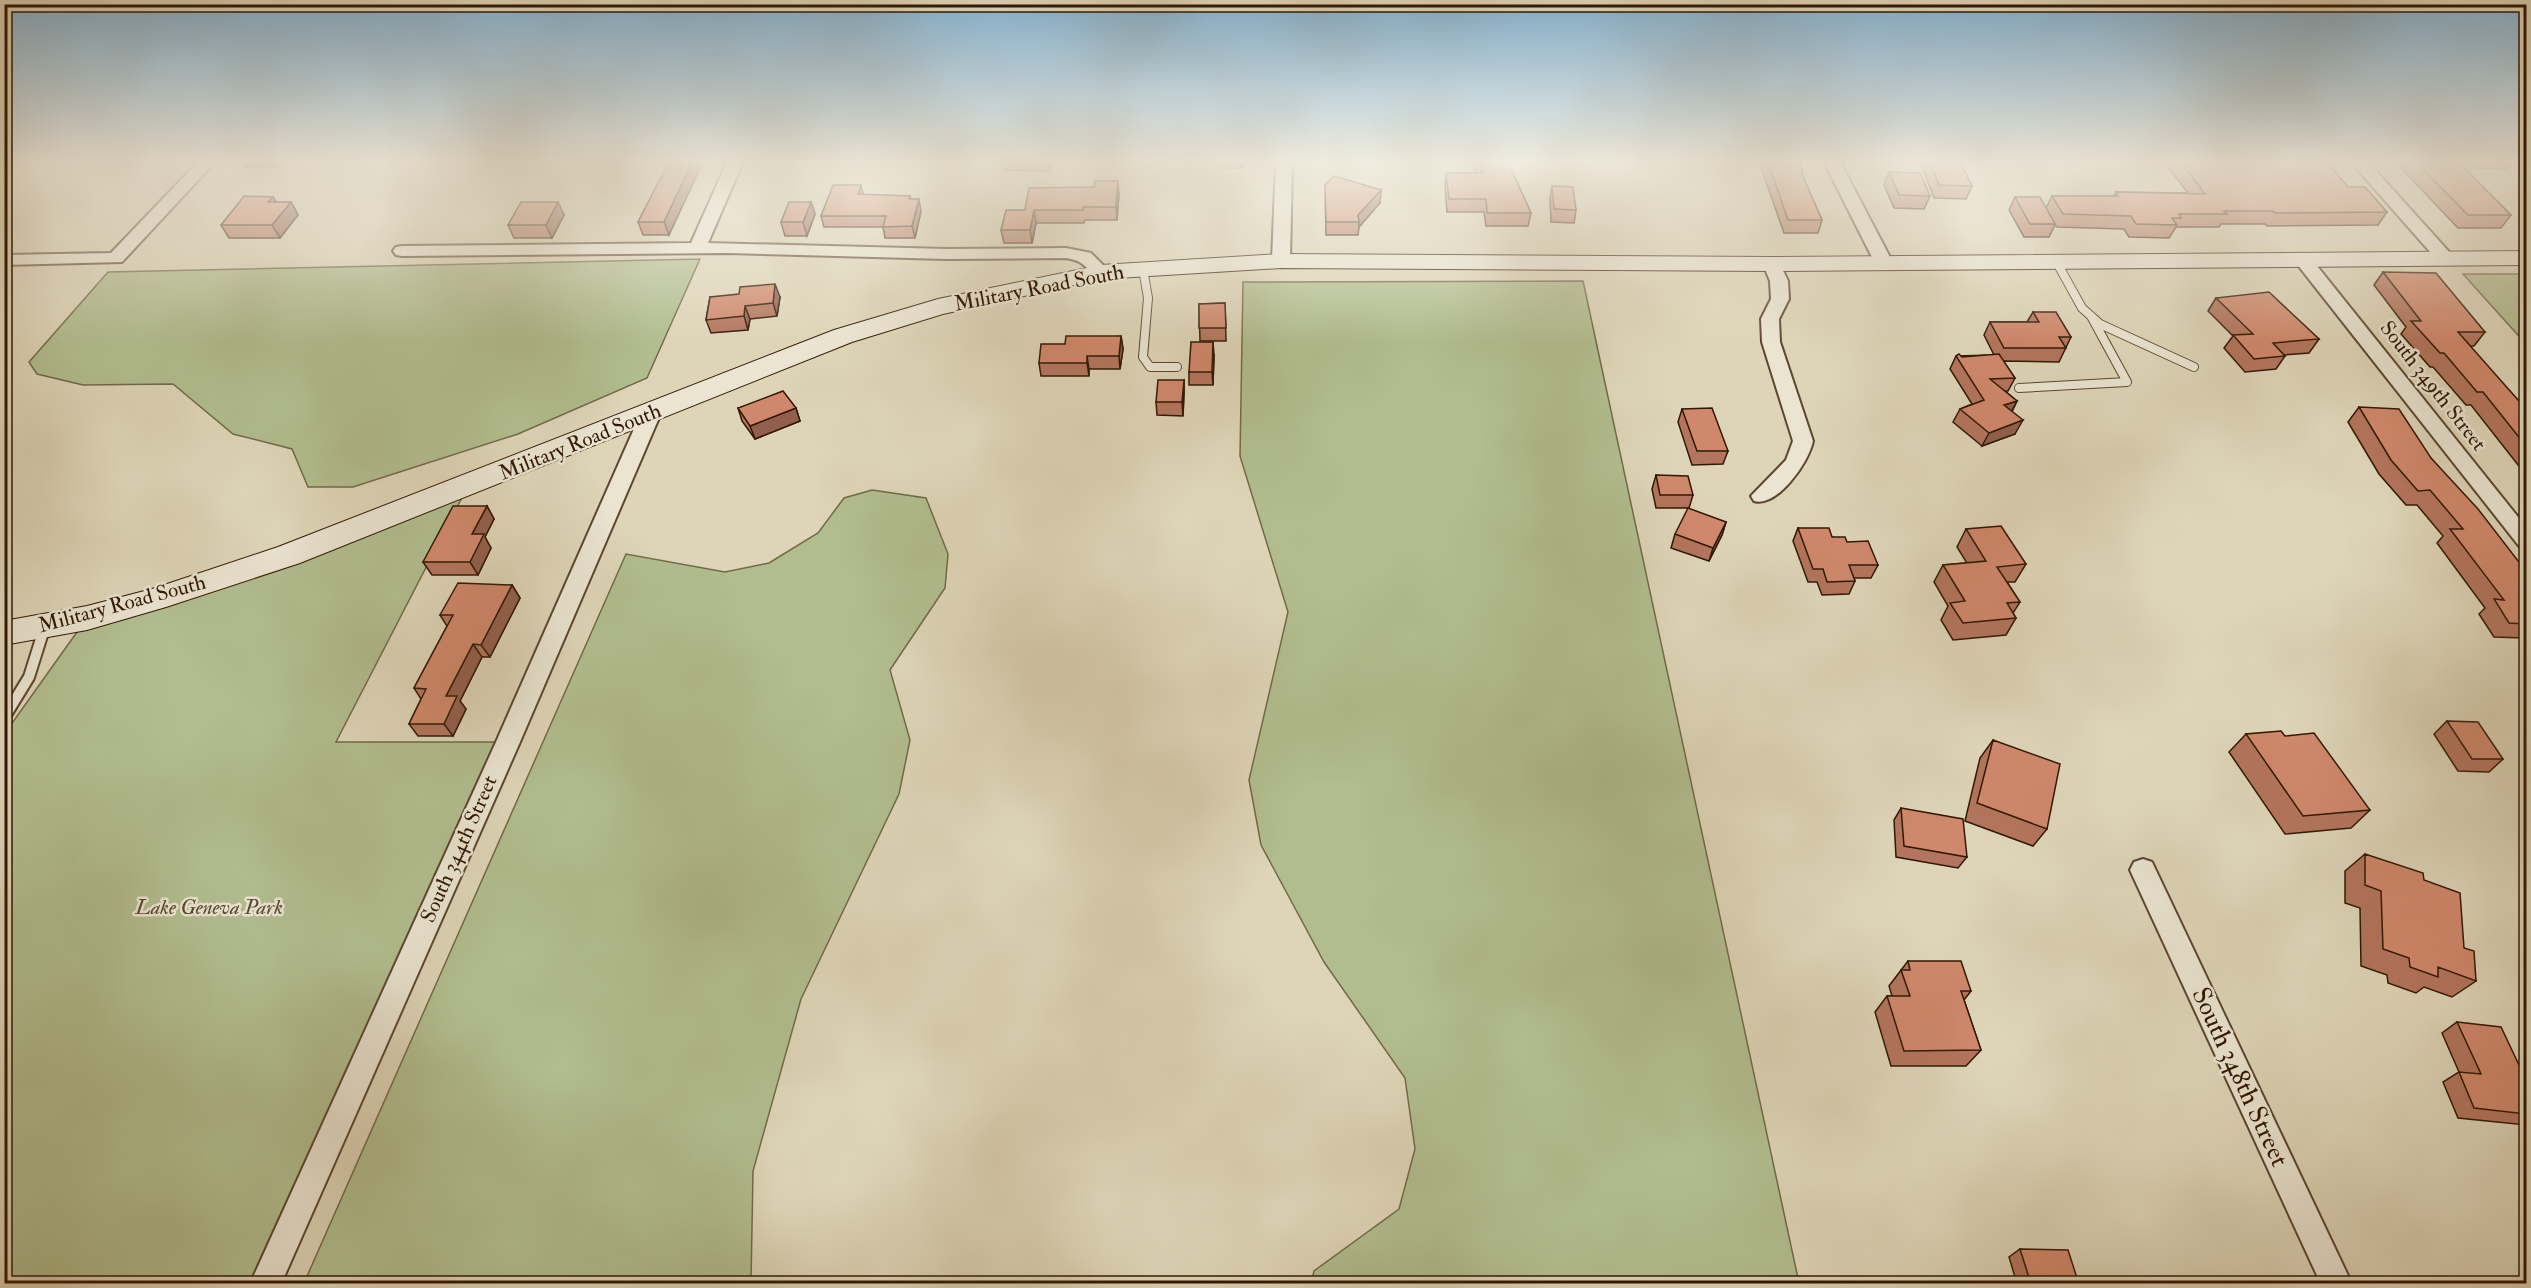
<svg xmlns="http://www.w3.org/2000/svg" width="2531" height="1288" font-family="'IM FELL Double Pica',serif">
<rect width="100%" height="100%" fill="#ded5b8"/>
<filter id="stains"><feTurbulence type="fractalNoise" baseFrequency=".00333" numOctaves="4"/><feColorMatrix values="0 0 0 0 .2 0 0 0 0 .09 0 0 0 0 .02 0 0 0 .5 -.17"/></filter>
<radialGradient id="worn" r=".72"><stop offset=".6" stop-color="#630" stop-opacity="0"/><stop offset="1" stop-color="#630" stop-opacity=".3"/></radialGradient>
<path fill="#b1bd8f" stroke="#716a49" stroke-width="1.5" d="M700,259L647,378L518,434L353,487H308L292,449L233,434L173,384L83,385L37,374L29,362L108,272Z
M2463,274H2526V344Z
M1583,281L1799,1283H1311L1314,1271L1399,1209L1415,1149L1405,1078L1324,962L1261,845L1249,780L1288,612L1240,456L1243,282Z
M468,486L336,742H508L265,1283L5,1284V733L87,618Z
M872,490L926,498L948,554L945,588L890,670L910,740L899,794L801,999L753,1171L751,1283H304L626,554L725,572L769,563L818,533L844,498Z"/>
<g fill="none" stroke-linecap="round" stroke-linejoin="round">
<g stroke="#5c4730" stroke-width="10">
<path id="lane-far1" d="M2056,261L2082,308L2100,324L2194,367
M1143,269L1148,298L1143,357L1150,367H1177
M2019,388L2127,382L2091,316"/>
</g>
<g stroke="#5c4730" stroke-width="14">
<path id="lane" d="M4,718L29,677L45,626"/>
</g>
<g stroke="#5c4730" stroke-width="4">
<path id="street" d="M198,162H215L122,262L4,265V255L111,253Z
M727,162H743L708,243L946,249L1066,248L1091,253L1110,272L1107,276C1094,279 1091,270 1081,263C1077,260 1071,259 1066,258L946,259L727,253L402,256L396,255L393,251L396,247L402,246L691,243Z
M1276,162H1292L1290,261L1287,265H1275L1272,261Z
M1824,162H1840L1893,263L1890,267H1878L1875,263Z
M2351,162H2368L2451,254L2454,258L2451,262H2439Z
M2303,255L2309,256L2526,527V548L2519,546L2297,264L2294,260L2297,256Z
M1772,259L1778,260L1788,281L1789,299L1779,319L1780,342L1813,441C1809,462 1777,508 1754,501L1751,496L1786,460L1793,441L1762,342L1761,319L1771,299L1770,281L1763,264L1766,260Z
M651,407L658,408L661,413L520,742L281,1284H250L496,742L641,413L644,408Z
M2143,859L2152,862L2352,1284H2321L2130,870L2134,862Z"/>
</g>
<g stroke="#311803" stroke-width="2">
<path id="secondary" d="M2526,251V265L1772,271L1281,268L1101,279L943,314L852,342L300,563L166,607L87,630L4,645V621L87,606L152,589L278,547L834,330L938,299L1101,265L1281,254L1772,257Z"/>
</g>
<use href="#lane-far1" stroke="#eae4d1" stroke-width="8"/>
<use href="#lane" stroke="#eae4d1" stroke-width="10"/>
<use href="#street" fill="#eae4d1" fill-rule="evenodd"/>
<use href="#secondary" fill="#eae4d1" fill-rule="evenodd"/>
</g>
<path fill="#b3755d" stroke="#311803" stroke-width="1.5" d="M242,162H282L278,167H244Z
M669,162V235H643L638,222Z
M1002,162H1051L1050,171L1004,170L1003,164H1002Z
M1220,162H1243V168H1220Z
M1472,162H1508L1531,213L1528,226H1486L1484,212H1447L1445,186L1446,173H1476Z
M1759,162H1799L1803,172L1802,175L1822,220L1818,233H1784Z
M1920,162H1963L1962,165L1972,186L1966,199L1934,198Z
M2170,162H2327L2348,187L2387,212L2378,225L2267,226L2265,224H2221L2219,227H2176L2169,238L2129,237L2124,229L2057,227L2055,225L2049,237H2024L2009,210L2015,197L2046,208L2052,196H2114L2116,192L2188,193L2167,166Z
M2403,162H2458L2511,215L2501,228H2458L2400,167Z
M2470,162H2512L2507,169L2476,168Z
M1889,172L1930,196L1924,209L1894,208L1884,185Z
M1325,185L1381,190L1380,203L1359,227L1358,235H1326Z
M1552,186L1576,210L1574,223L1551,222L1550,199Z
M1119,194L1117,220H1085L1084,223H1036L1032,243H1004L1001,230L1025,210Z
M864,195L910,196L911,199L921,211L915,238H885L883,227H824L821,216Z
M273,197L276,202H291L298,215L280,238H229L221,225Z
M811,202L815,214L807,236H785L781,222Z
M564,215L552,238H514L508,225Z
M2383,272L2485,332L2474,346H2469L2526,409V475L2471,405H2466L2433,367H2430L2401,334L2406,327L2374,285Z
M710,297H780L777,316L750,319L748,330L711,333L706,320Z
M2216,298L2319,339L2309,353L2284,355L2285,356L2276,369L2245,372L2224,348L2233,336L2208,311Z
M1225,303L1226,341H1200L1199,304Z
M2033,312L2071,337L2059,362L2003,361L2015,378L2008,391H2005L2017,401L2012,412L2015,434L1982,446L1953,422L1960,409L1972,404L1950,369L1956,356L1994,355L1984,335L1990,322H2027Z
M1121,336L1123,349L1120,369H1089V376H1041L1039,363L1065,344Z
M1214,355L1213,385H1189V372Z
M1184,380V393L1183,416L1157,415L1156,402Z
M2359,407L2431,458L2522,566L2520,568L2526,577V644L2523,638L2494,637L2479,614L2485,608L2437,543L2443,536L2417,505H2406L2379,474L2348,422Z
M738,408H796L800,421L755,439L742,421Z
M1682,409L1728,451L1723,464L1692,465L1678,422Z
M1656,475L1693,495L1689,508H1656L1652,489Z
M487,506L494,519L485,537L491,548L478,575H432L423,562Z
M1726,522L1722,535L1709,561L1671,548L1675,534Z
M1798,528L1832,537L1847,542L1878,565L1871,578H1854L1855,581L1849,594L1822,595L1817,582H1808L1793,541Z
M1966,529L2026,564L2015,582H2007L2020,602L2013,613L2016,618L2006,635L1953,640L1941,620L1948,606L1934,582L1943,565L1967,563L1957,547Z
M512,585L520,598L490,657H482L460,701L466,709L453,736H418L409,724L421,699L414,688L447,626L440,615Z
M2447,721L2503,759L2489,772L2458,771L2434,734Z
M2246,734L2285,736L2370,810L2351,828L2285,834L2229,752Z
M1993,740L2047,829L2033,846L1965,821L1980,758Z
M1901,808L1967,857L1958,868L1896,857L1894,820Z
M2365,854L2464,948L2476,981L2452,997L2424,987L2416,993L2388,983L2387,975L2361,966L2360,908L2345,903V871Z
M1908,961L1971,991L1964,1000L1981,1050L1966,1066H1891L1875,1012L1887,996H1892L1889,986Z
M2457,1022L2526,1080V1125L2458,1118L2443,1082L2459,1072L2442,1033Z
M2020,1249L2077,1278L2099,1284H2017L2009,1257Z"/>
<path fill="#925f4c" stroke="#311803" stroke-width="1.5" d="M275,162H282L278,167Z
M692,162H703L669,235L664,222Z
M1048,162H1051L1050,171Z
M1118,181L1119,194L1117,220L1116,207Z
M861,185L864,197L858,194Z
M1381,190L1380,203L1359,227L1358,215Z
M273,197L281,210L268,202Z
M919,199L921,211L915,238L912,226Z
M291,202L298,215L280,238L272,225Z
M558,202L564,215L552,238L546,225Z
M811,202L815,214L807,236L803,222Z
M1034,210L1036,223L1032,243L1030,230Z
M775,284L780,297L777,316L773,303Z
M745,306L750,319L748,330L744,316Z
M1121,336L1123,349L1120,369L1119,356Z
M1213,342L1214,355L1213,385L1212,372Z
M1087,356L1089,369V376L1087,363Z
M1184,380V393L1183,416L1182,402Z
M2017,401L2010,414L2004,405Z
M796,408L800,421L755,439L750,426Z
M2023,420L2015,434L1982,446L1989,433Z
M487,506L494,519L485,537L491,548L478,575L470,562L472,534Z
M1726,522L1722,535L1709,561L1713,548Z
M512,585L520,598L490,657L481,645Z
M473,644L482,657L460,701L466,709L453,736L444,724L446,696Z"/>
<path fill="#d0886c" stroke="#311803" stroke-width="1.5" d="M669,162H692L664,222H638Z
M1479,162H1508L1531,213H1487L1486,199H1449L1446,173H1483Z
M1768,162H1799L1803,172H1801L1822,220H1788Z
M1930,162H1960L1972,186L1939,185Z
M2181,162H2327L2348,187H2365L2387,212L2275,213L2273,211H2224L2227,214H2179L2181,218H2172L2177,225L2136,224L2131,216L2063,214L2052,196H2118L2116,192L2205,194Z
M2416,162H2458L2511,215H2468Z
M1889,172L1920,173L1930,196L1899,195Z
M1334,176L1381,190L1358,215L1359,222H1326L1325,185Z
M1095,181H1118L1116,207H1083V210H1034L1030,230H1001L1006,210H1025L1029,188L1094,187Z
M833,185H861L858,194L910,196L909,199H919L912,226L883,227L886,216H821Z
M1552,186L1573,187L1576,210L1554,209Z
M244,196L273,197L268,202H291L272,225H221Z
M2015,197H2040L2055,224H2030Z
M521,202H558L546,225H508Z
M789,202H811L803,222H781Z
M2383,272L2436,273L2485,332H2458L2526,409V446L2483,392H2477L2444,353H2440L2411,321H2421Z
M775,284L773,303L745,306L744,316L706,320L710,297L739,294L740,287Z
M2269,292L2319,339L2273,343L2285,356L2254,359L2233,335L2253,334L2216,298Z
M1225,303L1226,328H1199V304Z
M2033,312H2056L2071,337H2059L2066,348H2004L1990,322H2039Z
M1066,336H1121L1119,356H1087V363H1039L1041,344H1065Z
M1191,342H1213L1212,372H1189Z
M1959,354L1962,357L1999,354L2015,378L1990,379L2017,401L2004,405L2023,420L1989,433L1960,409L1984,400L1956,356Z
M1158,380H1184L1182,402H1156Z
M783,391L796,408L750,426L738,408Z
M2359,407L2399,409L2431,458L2478,509L2522,566H2519L2526,577V624L2509,623L2494,599L2504,600L2450,529H2463L2430,490L2418,491L2391,460Z
M1712,408L1728,451H1697L1682,409Z
M1656,475L1688,476L1693,495H1660Z
M453,506H487L472,534H484L470,562H423Z
M1688,508L1726,522L1713,548L1675,534Z
M2001,526L2026,564L1997,567L2020,602L2007,603L2016,618L1963,623L1950,603L1965,601L1943,565L1986,561L1966,529Z
M1798,528H1829L1832,537H1845L1847,542L1868,541L1878,565H1849L1855,581L1827,582L1823,569H1813Z
M458,583L512,585L481,645L473,644L446,696H457L444,724H409L426,689L414,688L453,615H440Z
M2447,721L2478,722L2503,759H2472Z
M2281,731L2285,736L2314,733L2370,810L2303,816L2246,734Z
M1993,740L2060,764L2047,829L1977,803Z
M1901,808L1963,819L1967,857L1904,846Z
M2365,854L2423,873L2424,880L2460,893L2464,948L2474,951L2476,981L2438,967V977L2410,967L2409,958L2383,949L2381,891L2365,885Z
M1908,961H1961L1971,991H1961L1981,1050L1904,1051L1887,996H1910L1901,970H1910Z
M2457,1022L2501,1027L2526,1080V1114L2474,1108L2459,1072L2481,1074Z
M2020,1249L2068,1250L2077,1278L2097,1279L2099,1284H2031Z"/>
<linearGradient id="sky" x2="0" y2="1"><stop stop-color="#87b5d4"/><stop offset="0.47" stop-color="#f0ecdf"/><stop offset="1" stop-color="#f0ecdf" stop-opacity="0"/></linearGradient>
<rect width="2531" height="343" fill="url(#sky)"/>
<g text-anchor="middle" dominant-baseline="central" stroke-width="5" stroke-linejoin="round" paint-order="stroke">
<g font-size="21" fill="#311803" stroke="#eae4d1">
<text transform="translate(1039 288) rotate(-11)">Military Road South</text>
<text transform="translate(2433 386) rotate(52)">South 349th Street</text>
<text transform="translate(580 442) rotate(-22)">Military Road South</text>
<text transform="translate(122 604) rotate(-15)">Military Road South</text>
<text transform="translate(459 849) rotate(-66)">South 344th Street</text>
</g>
<g font-size="21" font-style="italic" fill="#574a2d" stroke="#eae4d1">
<text x="209" y="907">Lake Geneva Park</text>
</g>
<g font-size="26" fill="#311803" stroke="#eae4d1">
<text transform="translate(2240 1077) rotate(65)">South 348th Street</text>
</g>
</g>
<rect width="2531" height="1288" fill="none" stroke="#ded5b8" stroke-width="24"/>
<rect x="6" y="6" width="2519" height="1276" fill="none" stroke="#311803" stroke-width="3"/>
<rect x="12" y="12" width="2507" height="1264" fill="none" stroke="#311803" stroke-width="1.5"/>
<rect width="100%" height="100%" filter="url(#stains)"/>
<rect width="100%" height="100%" fill="url(#worn)"/>
</svg>
